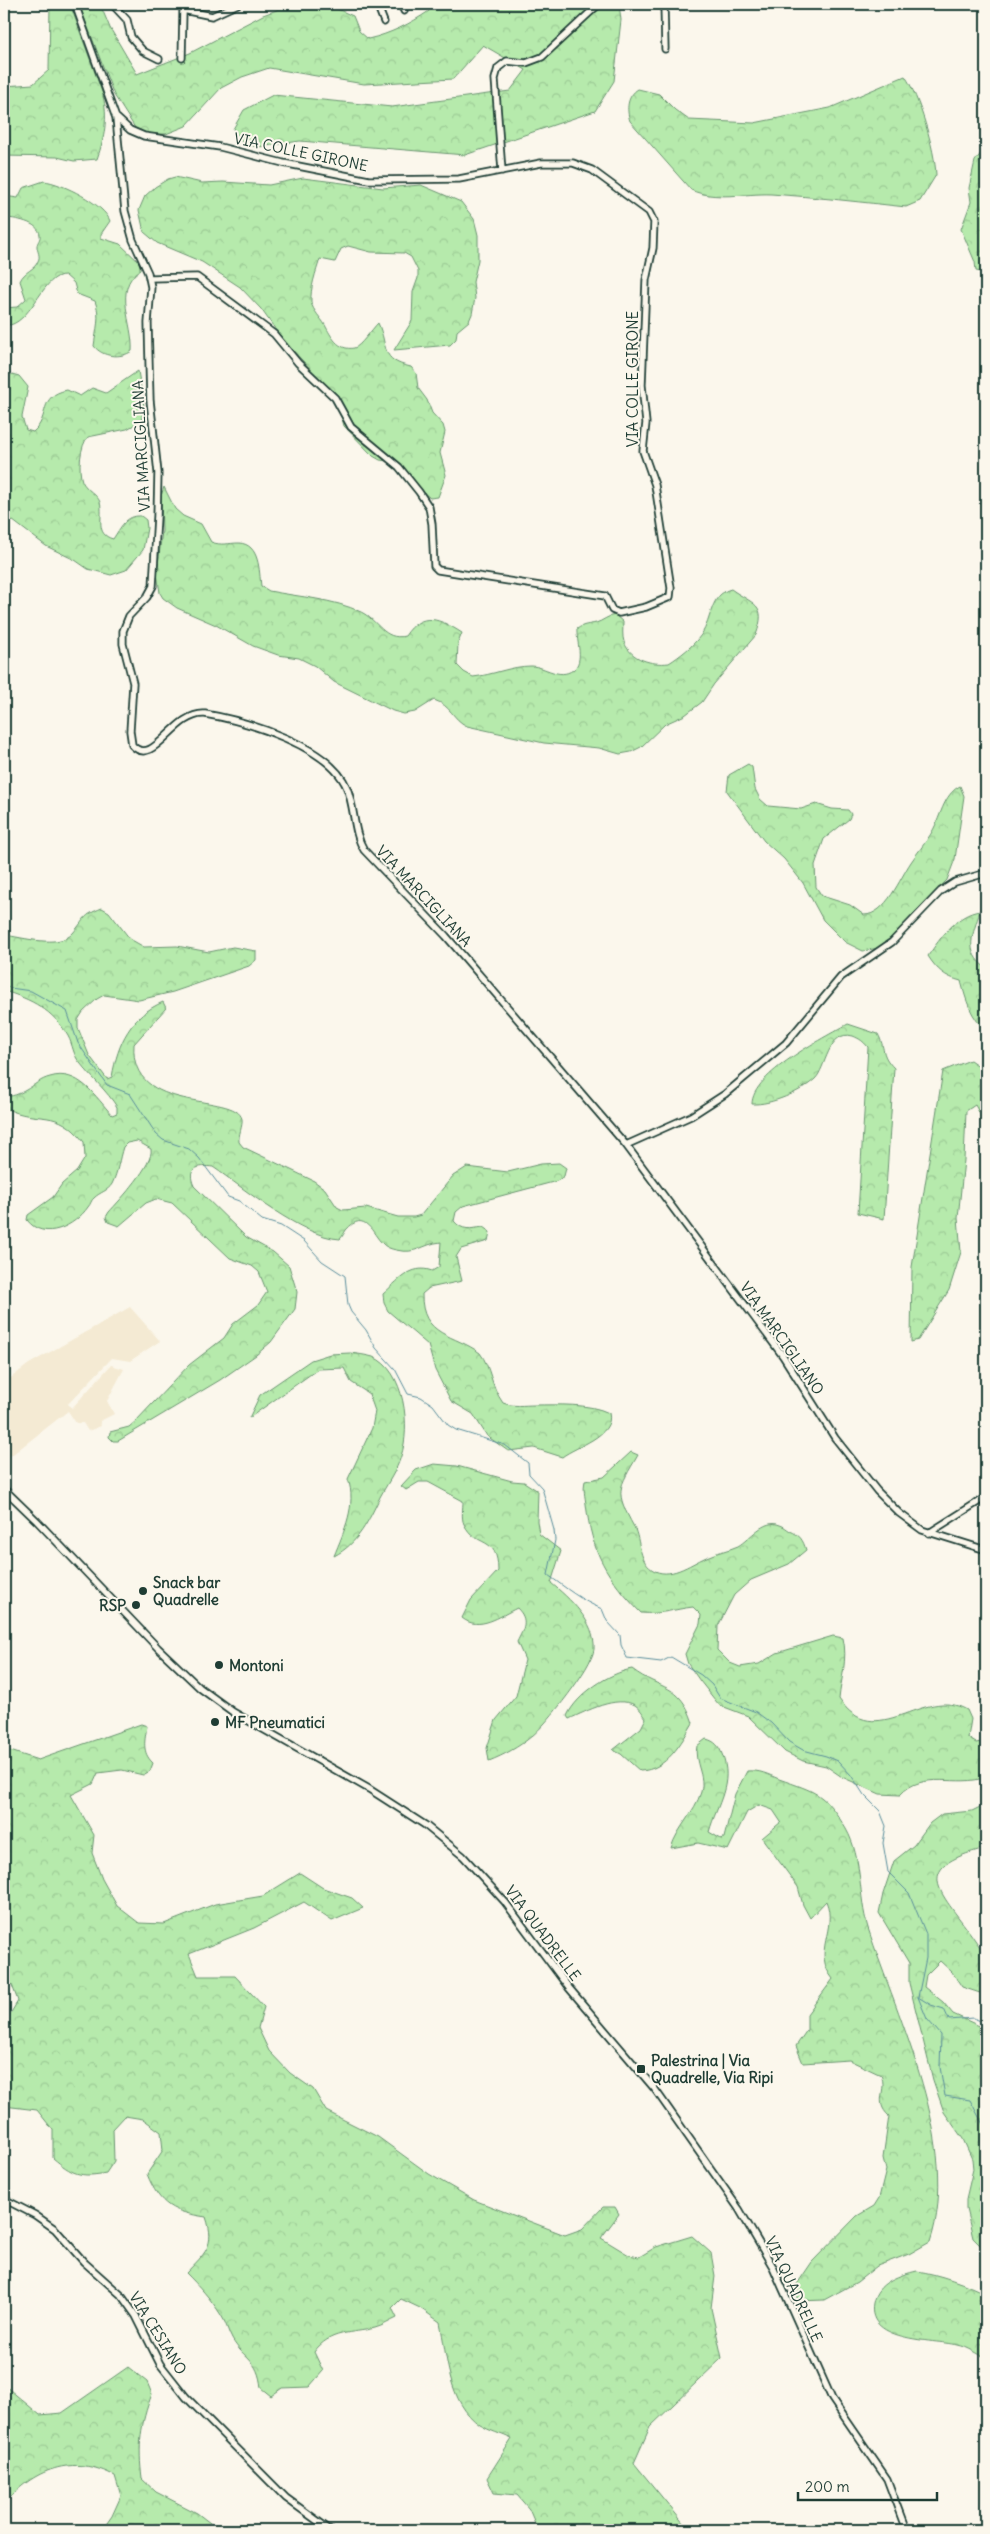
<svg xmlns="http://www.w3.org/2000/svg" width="990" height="2534" font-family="Delius,sans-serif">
<defs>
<pattern id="forest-crowns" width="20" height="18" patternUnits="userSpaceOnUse" patternTransform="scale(1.25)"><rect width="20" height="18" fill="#b6eaac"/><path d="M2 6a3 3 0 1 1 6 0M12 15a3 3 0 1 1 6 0" fill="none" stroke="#9cca95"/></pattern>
</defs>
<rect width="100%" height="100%" fill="#fbf7ec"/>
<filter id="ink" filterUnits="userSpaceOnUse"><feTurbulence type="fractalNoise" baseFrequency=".02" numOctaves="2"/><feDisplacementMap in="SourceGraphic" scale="10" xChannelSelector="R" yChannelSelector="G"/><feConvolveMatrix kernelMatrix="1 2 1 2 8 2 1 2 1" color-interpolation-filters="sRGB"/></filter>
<g filter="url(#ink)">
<path fill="#f4ead3" d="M130,1307L160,1341L130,1361L112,1358L68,1404L72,1408L111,1365L124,1369L107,1401L114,1414L100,1421L101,1426L88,1431L83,1423H76L68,1411L4,1461V1383L29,1364Z"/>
<path fill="url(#forest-crowns)" stroke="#6a9470" d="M50,4H70L103,95C108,118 105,137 97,159L74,161L57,157L4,156V86L33,84L49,70Z
M79,4H100L110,28L137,74L190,53L263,15L293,4L328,5L353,16L359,31L368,39C390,34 410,24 429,11L428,4H619L621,20L614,81L595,111L465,155L300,141L259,147L243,144L233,129L244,110L273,95L392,107L510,91L526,70L483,45L453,79L364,84L269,68L242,77L221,88L186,126L166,134H139L114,95Z
M905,76C919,96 935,150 936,175L920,201L906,207C861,202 816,197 771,194C745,193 715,201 691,190L630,121C626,109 627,96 638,89L659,94L675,110L689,120L754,123L830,108Z
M986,147V273L976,271L975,262L961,229L971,202L969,188L975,161Z
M175,177L202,183L223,182L269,185L303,178L383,188L421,185L461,202L474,219L478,235V260L473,282L475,298L472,314L469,321L457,331L456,339L450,345L394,350L412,321L413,292L418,278V271L411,257L404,253L371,252L348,246L341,249L335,262L320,259C316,272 310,288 311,302C313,311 321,318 325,325C331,336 338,351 354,348C360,347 372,329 378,323C389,347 379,360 411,367L416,373L418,388L427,400L432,413L443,425L445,432L440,453L446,475L438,497L430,498L424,493L394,462L380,460L373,456L344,426L336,396L283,340L261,309L240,287L202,262L157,243L144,232L139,210L145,196L155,187L168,179Z
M44,181C62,183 104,204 110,221L101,234V238L120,244L140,263V270C112,289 134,324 132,351C121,359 102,357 94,346C96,330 101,316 95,301L77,294L74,283L65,275C44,274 33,319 10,325L4,323V308L17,307L26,299L20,281C24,271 35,270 38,261C41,256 37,251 37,246C37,242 41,239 40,235C39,222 14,218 4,218V196L18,198L23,188Z
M138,371L144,407L141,421L127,429L88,437C80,445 78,470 82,481C86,490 97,494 100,502C104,517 94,534 113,539C121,527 126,515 141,516L146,520L147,528L143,550L126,570L111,575L88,569L75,560L46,546L4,514V379L12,374L19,376L28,387L22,417L26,430L33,432C51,417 37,396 67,390L80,396L92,388L106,393Z
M164,487L175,509L183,516L201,524L211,542C222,546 228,543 239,543C260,544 259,571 261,586L269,591C299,597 334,599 361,612C378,620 384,641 405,636C422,610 440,619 462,633L458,643L457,665L464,672L473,677C493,675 511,666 531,666C545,666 559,680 573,670C585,661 576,641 577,629C584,624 588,625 596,623C603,621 607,616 615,615L623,622C623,628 622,636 624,642C631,660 652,665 669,663C680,656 693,646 701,635C713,618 709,595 731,589C753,605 768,603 756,635L714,684L702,702L685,715L665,724L641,747L631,752L620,754L599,748L544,743L467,726C452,719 452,706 434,700L415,712L404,714L393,711L334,682L315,666L299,658L278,655L253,646L216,625L177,608L163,598L160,593L157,573L162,531L161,496Z
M748,764L752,767L755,789L760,799L768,806L801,809L816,804L832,809L848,810L851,814L849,819L824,839L815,865L816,887L822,896L850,905L864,915C886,915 900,878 911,862C919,850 930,838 936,824C942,810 946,793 960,786L964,796L955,859L947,880L886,943L878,948L863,951L845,942L823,920L803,883L784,859L764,841L727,791L729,775Z
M102,908L109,912L130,939L144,947L177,946L209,952L233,947L256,951V960L249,966L173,992L139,1000L104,995L97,999L83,1012L78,1020V1028L89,1055L107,1079L112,1077C118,1042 131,1016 163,1002L166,1008L134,1044C129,1117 236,1091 242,1119C243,1126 238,1135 239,1142L243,1147L314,1181L325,1189L337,1207L343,1210L366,1208L398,1217H414L421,1215L453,1176L467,1167L508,1172L541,1164L559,1163L566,1168L564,1176L557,1181L463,1206L456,1212L454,1221C462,1231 471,1229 483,1227L490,1232L488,1241L461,1249L456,1257L462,1281L429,1288L422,1294C421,1337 455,1334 480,1353C491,1367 490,1385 503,1403C514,1407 523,1405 535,1405C557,1405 589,1403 609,1413C615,1436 576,1446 562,1457L534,1448L508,1451L487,1436L473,1414L451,1401L435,1370L428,1345L388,1311L384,1303L383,1294C397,1282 411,1263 432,1271L439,1267L441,1242C422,1244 417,1255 396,1250C391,1249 385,1247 382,1243C373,1235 365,1208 346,1230C344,1233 343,1236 340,1239C302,1237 245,1189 213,1167C198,1165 186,1168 194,1186L246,1237L273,1252L289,1266L297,1292L295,1309L271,1342L256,1355L220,1380L118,1441H113L109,1437L110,1432L129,1427L136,1421L189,1365L224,1338L233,1324L258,1305L267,1292L259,1272L252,1266L230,1258L172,1203L156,1199L146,1203L119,1226L108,1222L106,1217L109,1212C120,1200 154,1164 151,1149L137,1141L127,1143L123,1147C119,1159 118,1172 112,1184C108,1191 100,1192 94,1198C91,1200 91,1204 88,1207C75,1226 44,1242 27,1220L28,1215L53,1197L62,1184L77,1171L85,1158L84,1142C56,1106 40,1125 5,1108L4,1096C12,1097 19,1094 26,1090C33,1086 41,1079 50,1077C78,1068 96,1097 112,1115L117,1113V1107C107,1091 92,1078 80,1063C73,1055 73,1045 68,1036C53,1010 31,999 4,991V935C22,937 59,949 73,933C86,918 82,916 102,908Z
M980,911C973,935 963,951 986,968V1030C971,1018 966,1000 961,981C945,977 937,970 928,956C941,937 957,914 980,911Z
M848,1024L878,1034C886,1049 880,1054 894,1068L884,1219L858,1213L868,1047C863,1041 860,1039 853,1036C828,1029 826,1069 815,1079C801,1092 771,1105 752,1104C752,1074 823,1038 848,1024Z
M970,1060L986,1071V1125L975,1105L966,1111L964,1160L958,1218L961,1252L949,1290L918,1340L911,1342L912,1267L943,1071Z
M350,1353C358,1354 366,1355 373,1357C405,1370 411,1428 401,1456C397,1470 387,1484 380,1497C369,1520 358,1544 334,1556C344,1531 357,1505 348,1479L372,1428L375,1411L369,1394L351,1382L344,1368L318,1369L249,1418L260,1395L311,1360L330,1354Z
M631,1452L638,1455C618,1490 614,1490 634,1527C641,1541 638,1563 655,1571C673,1579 693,1562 709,1556C718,1552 729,1550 738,1546C750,1539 764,1518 780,1525C784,1526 787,1529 790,1531C800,1535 803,1540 806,1550L789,1564L751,1580L734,1595L718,1626L717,1650L730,1663L740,1667L759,1664L777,1653L833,1636L843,1638C848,1659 841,1679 839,1699C876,1754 923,1684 967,1710L971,1719L968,1738L976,1743L986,1741V1777C958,1788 923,1769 900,1795L880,1794L842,1777L826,1766L803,1761L785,1752L748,1716L719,1705L700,1681L688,1664L685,1654L700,1624L701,1615L693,1607C675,1609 659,1615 641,1613C606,1577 592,1553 586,1504C585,1496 583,1489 585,1481L604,1477Z
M434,1464L457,1466L512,1481L524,1482L538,1491L537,1521L539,1534L561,1551L551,1583C569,1598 596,1622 594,1649C593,1666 546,1725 532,1736C519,1747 504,1755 489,1761L487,1748L496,1720L516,1696L525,1660L517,1642C524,1628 529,1620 517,1608C500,1616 479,1632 462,1618L471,1600L498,1571C498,1534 476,1549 464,1524C461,1518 463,1508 463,1501L428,1482H419L406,1490L401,1486L416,1470Z
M632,1669C661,1691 680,1682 693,1723C681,1743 667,1770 640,1771L621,1754L613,1750L641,1728L646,1718C643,1714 640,1708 635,1705C616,1695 587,1711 569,1719L567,1716C577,1694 609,1673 632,1669Z
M141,1724L147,1726C145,1740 141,1752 153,1763L150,1771L143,1775L122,1770L98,1773L93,1784L71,1795L94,1835L92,1853L102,1879L117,1906L139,1923L164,1924L215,1904L263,1896L300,1873L323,1888L352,1898L363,1908L332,1921L304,1902L254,1928L189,1954L198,1976H235L264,2007L258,2028L269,2051L290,2073L313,2089L326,2111L378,2137L429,2174L474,2200L565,2235L582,2229L603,2207H615L619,2214L601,2238L629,2255L639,2257L656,2247L692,2236L711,2253L715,2276L711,2308L722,2358L650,2427L634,2463L689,2530H538L529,2509L517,2495L494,2493L487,2478L512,2439C502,2434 489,2431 480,2425C448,2403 447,2356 440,2322L420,2308L401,2299L392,2308L397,2318C390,2321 383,2326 375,2328C351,2334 330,2330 314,2352L323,2371L309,2387L282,2388L271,2396L261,2388C258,2358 244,2360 232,2339C228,2332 226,2322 221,2315C211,2299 199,2286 186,2273C205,2253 216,2246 206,2217C173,2212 160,2206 147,2174L163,2150L161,2132L143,2119L125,2116L113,2129L114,2161L106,2173C80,2178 72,2174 53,2158V2130L37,2110L4,2106V2024L18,2001L12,1985L4,1978V1749L38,1760Z
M706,1739C715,1741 719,1746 722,1754C734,1783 717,1804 709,1832L721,1839L724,1838L735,1794L747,1771C760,1770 767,1774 779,1779C816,1792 825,1793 846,1829C863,1859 858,1896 868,1928C898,2020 962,2146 930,2242L909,2254L877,2266L857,2282L824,2300L799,2301L793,2290L812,2262L857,2216L874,2206L879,2198L886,2170L883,2158L889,2116C873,2101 888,2091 881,2075L849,2060L803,2063L796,2046L807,2030V2014L833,1979C811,1952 838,1929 826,1901L810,1918L803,1905L798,1887L762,1838L781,1822L773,1810L759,1805L747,1812L728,1850L698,1843L671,1848C677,1828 695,1812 701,1792C706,1776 693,1762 697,1746Z
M986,1804V1848C905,1868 944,1894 975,1940C978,1945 984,1951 986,1956C990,1966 986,1984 986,1995L962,1987L952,1972L940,1961L926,1975L924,1987L943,2002L953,2014L986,2029V2251L973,2238L966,2209V2199L973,2169L972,2159L963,2139L944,2112L933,2080L909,1983V1963L879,1913L883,1894L894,1861L914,1845L930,1823L942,1814L972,1811Z
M917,2271C938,2274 967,2284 986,2294V2358C978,2354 968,2347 958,2345C933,2339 861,2343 874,2299C880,2281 900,2275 917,2271Z
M128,2367L147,2382L152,2394C140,2425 138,2446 142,2479L156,2492L197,2513L219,2530H102L112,2516L121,2496L115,2476C73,2453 32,2470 4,2504V2385L40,2415L62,2413Z"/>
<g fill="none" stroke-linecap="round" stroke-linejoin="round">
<path stroke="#598d9b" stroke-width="1" d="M4,984L10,988L31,991L67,1011L78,1043L97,1071L107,1085L130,1094L156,1134L163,1140L189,1149L199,1158L228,1197L239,1201L262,1220L281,1226L304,1241L322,1261L345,1276L348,1305L351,1312L366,1330L376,1348L395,1369L408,1394L421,1397L433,1405L448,1425L456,1430L505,1445L528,1463L529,1474L542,1488L554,1530L555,1540L548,1575C566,1588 582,1601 602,1609L607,1621L620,1635L621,1645L627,1658L661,1662L671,1657L701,1675L712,1685L720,1698L756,1712L771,1723L789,1742L803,1750L826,1756L838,1761L851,1775L864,1795L880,1811L886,1826L883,1843L888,1872L909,1893L926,1934V1958L918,1997L927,2019L941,2035L940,2067L945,2096L970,2100L986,2130
M918,1997L931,2005L944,2009L949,2020L973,2018L986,2023"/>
<g stroke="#1f3d34" stroke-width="9">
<path id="minor" d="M75,4L116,118L125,211L133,240L148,273L151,287L148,323L150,400L158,473L157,516L153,586L147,597L129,616L123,631V644L133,683L130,731L132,745C154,769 173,712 205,714C246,721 330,746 347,788C355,808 353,832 364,850L446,936L626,1145L783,1356L835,1438L877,1491L899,1513L922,1530L986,1550
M112,4L127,20L131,37L143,51L159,59
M183,4V10L212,16L238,4
M377,4L384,22
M401,4L404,11
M664,4L665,49
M182,58L183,10
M117,118L130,130L144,136L220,147L283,163L369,180L459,179L541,163H573L592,170L649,212L654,222L653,248L646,280L642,385L646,423L643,451L655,485L671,588L670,597L646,607L619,613L612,610L605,596L438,570L434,566L432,524L429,507L419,492L399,467L351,427L335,398L298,363L274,334L197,277L150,278
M502,171L495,79L498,68L507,61L526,63L542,57L599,4
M626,1145L691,1116L725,1094L786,1043L841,977L892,942L941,891L955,882L986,873
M4,1489L37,1521L158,1648L200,1688L233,1712L369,1789L425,1825L463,1856L505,1902L569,1988L654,2088L739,2209L773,2267L832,2399L887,2479L906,2530
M929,1533L986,1497
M4,2199L35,2215L55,2229L84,2262L121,2295L136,2316L160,2364L186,2397L286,2498L330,2530"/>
</g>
<use href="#minor" stroke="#fbf7ec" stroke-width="5.5"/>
</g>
</g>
<g fill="#1f3d34" stroke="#fbf7ec" stroke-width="2">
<circle cx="143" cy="1591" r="5"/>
<circle cx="136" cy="1605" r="5"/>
<circle cx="219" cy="1665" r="5"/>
<circle cx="215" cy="1722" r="5"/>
<rect x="636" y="2064" width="10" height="10" rx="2.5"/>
</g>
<g text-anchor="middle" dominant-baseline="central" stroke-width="4" stroke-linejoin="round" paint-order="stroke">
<g font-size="15" fill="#1f3d34" stroke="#fbf7ec">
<text transform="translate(301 152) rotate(12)">VIA COLLE GIRONE</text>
<text transform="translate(632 379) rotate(-90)">VIA COLLE GIRONE</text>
<text transform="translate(141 446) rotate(-93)">VIA MARCIGLIANA</text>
<text transform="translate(424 896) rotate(47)">VIA MARCIGLIANA</text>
<text transform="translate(782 1338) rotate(55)">VIA MARCIGLIANO</text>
<text transform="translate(543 1933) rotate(53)">VIA QUADRELLE</text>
<text transform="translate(794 2289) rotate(65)">VIA QUADRELLE</text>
<text transform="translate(158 2333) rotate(58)">VIA CESIANO</text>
</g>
<g font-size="15" font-weight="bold" fill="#1f3d34" stroke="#fbf7ec" text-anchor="start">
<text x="153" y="1582">Snack bar<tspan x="153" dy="17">Quadrelle</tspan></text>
<text x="126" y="1605" text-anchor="end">RSP</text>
<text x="229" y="1665">Montoni</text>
<text x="225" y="1722">MF Pneumatici</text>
<text x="651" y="2060">Palestrina | Via<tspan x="651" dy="17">Quadrelle, Via Ripi</tspan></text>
</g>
</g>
<rect width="990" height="2534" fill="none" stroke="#fbf7ec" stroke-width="20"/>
<rect x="10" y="10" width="970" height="2514" fill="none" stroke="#1f3d34" stroke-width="2" filter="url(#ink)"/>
<path d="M798 2492v8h139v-8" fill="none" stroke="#1f3d34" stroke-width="2.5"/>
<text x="805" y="2492" font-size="15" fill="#1f3d34" stroke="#fbf7ec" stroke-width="4" paint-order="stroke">200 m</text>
</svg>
